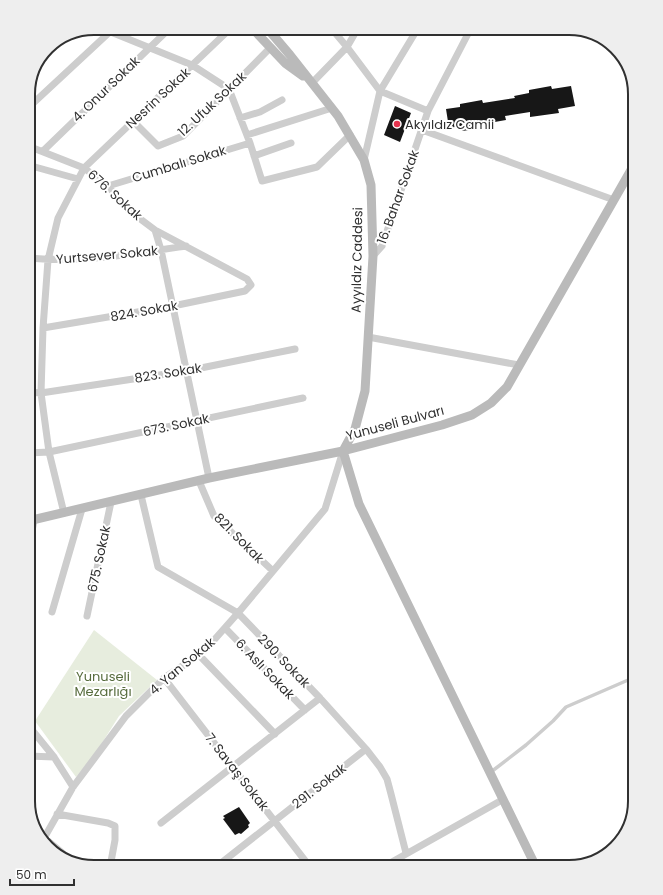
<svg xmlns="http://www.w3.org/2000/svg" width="663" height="895" font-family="Poppins,sans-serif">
<rect width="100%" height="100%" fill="#fff"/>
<path fill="#e7edde" d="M94,630L157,680L119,716L95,754L76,777L35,721Z"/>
<path fill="#171717" d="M551,86L552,89L571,86L575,106L558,109L559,113L530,117V112L505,116L506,120L489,123L490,127L462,131L461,126L449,128L446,109L460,107V104L482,100L483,103L515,98L514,96L529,93V90Z
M395,106L411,113L400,142L384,135Z
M239,807L250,823L248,825L249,827L241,834L239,833L235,835L223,819L225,818L223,816Z"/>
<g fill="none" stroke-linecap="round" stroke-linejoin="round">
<path stroke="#cdcdcd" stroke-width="3.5" d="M491,772L526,745L553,721L566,707L635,677"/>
<path stroke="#cdcdcd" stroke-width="7" d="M101,28L192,65L229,89L250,143L262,181L317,167L350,135
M331,28L347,47L380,91L428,111
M312,83L347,47L358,28
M28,108L114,28
M240,118L260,112L282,100
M133,121L158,146L183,136L270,48
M422,130L614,200
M247,135L332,108
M28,146L84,168L108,186L127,209L155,230L247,279L251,285L245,291L173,306L43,328
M43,151L170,28
M254,156L291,143
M364,160L380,91L418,28
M28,165L78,179
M108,186L250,143
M155,230L161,250L209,478
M373,256L382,246L428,111L471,28
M28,258C80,263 134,254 186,246
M368,337L519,365
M28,392L41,393L186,371L295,349
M28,453L49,452L303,398
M199,481L214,516L273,571
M141,495L158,567L238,613L320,698L366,749L380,767L387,779L391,794L406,853
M64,513L49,452L41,393L43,328L48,260L58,218L84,168L231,28
M28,553L34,520
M52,612L82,509
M87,616L111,502
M225,628L305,710
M199,655L275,734
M164,678L310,867
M28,725L54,757L73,787
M28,756L54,757
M57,814L108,823L115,826V840L110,867
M161,823L320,698
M36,831L73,862
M43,840L73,787L126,716L164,678L199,655L207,648L238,613L325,509L343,451
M216,867L366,749
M383,867L502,800"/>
<path stroke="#bababa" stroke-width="9" d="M252,28L285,63L303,76
M267,28L290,55L338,116L364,160L371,185L373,256L365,391L355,429L343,451L359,504L536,867
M28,521L209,478L343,451L442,425L472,415L491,403L507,387L635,163"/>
</g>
<circle fill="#e6334e" stroke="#fff" stroke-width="1.5" cx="397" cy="124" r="4"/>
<g text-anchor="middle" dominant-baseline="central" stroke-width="4" stroke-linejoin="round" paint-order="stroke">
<g font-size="13" fill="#303030" stroke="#fff">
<text transform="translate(106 89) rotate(-44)">4. Onur Sokak</text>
<text transform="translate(158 98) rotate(-43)">Nesrin Sokak</text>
<text transform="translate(212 104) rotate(-43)">12. Ufuk Sokak</text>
<text transform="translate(179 164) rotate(-17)">Cumbalı Sokak</text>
<text transform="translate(115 195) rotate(42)">676. Sokak</text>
<text transform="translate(398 197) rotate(-70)">16. Bahar Sokak</text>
<text transform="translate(107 255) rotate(-5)">Yurtsever Sokak</text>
<text transform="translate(357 260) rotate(-89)">Ayyıldız Caddesi</text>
<text transform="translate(144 311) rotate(-10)">824. Sokak</text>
<text transform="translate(168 373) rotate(-9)">823. Sokak</text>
<text transform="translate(395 423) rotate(-15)">Yunuseli Bulvarı</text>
<text transform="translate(176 425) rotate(-12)">673. Sokak</text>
<text transform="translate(239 538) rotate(45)">821. Sokak</text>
<text transform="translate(99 559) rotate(-78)">675. Sokak</text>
<text transform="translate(284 661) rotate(46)">290. Sokak</text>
<text transform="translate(182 666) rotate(-40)">4. Yan Sokak</text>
<text transform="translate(265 669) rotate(46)">6. Aslı Sokak</text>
<text transform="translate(237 772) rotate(52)">7. Savaş Sokak</text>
<text transform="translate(319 786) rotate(-38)">291. Sokak</text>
</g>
<g font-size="13" fill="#303030" stroke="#fff" text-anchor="start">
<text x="405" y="124">Akyıldız Camii</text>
</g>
<g font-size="13" fill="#576c3d" stroke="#fff">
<text x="103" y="676">Yunuseli<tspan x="103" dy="15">Mezarlığı</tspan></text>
</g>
</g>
<path d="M0 0H663V895H0ZM94 35H569A59 59 0 0 1 628 94V801A59 59 0 0 1 569 860H94A59 59 0 0 1 35 801V94A59 59 0 0 1 94 35Z" fill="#eee" fill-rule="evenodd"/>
<path fill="none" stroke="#303030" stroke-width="2" d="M94 35H569A59 59 0 0 1 628 94V801A59 59 0 0 1 569 860H94A59 59 0 0 1 35 801V94A59 59 0 0 1 94 35Z"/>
<path d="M10 879v6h64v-6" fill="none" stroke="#303030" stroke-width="2"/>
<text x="16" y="879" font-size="12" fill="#303030" stroke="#ffffff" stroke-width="3" paint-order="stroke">50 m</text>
</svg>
